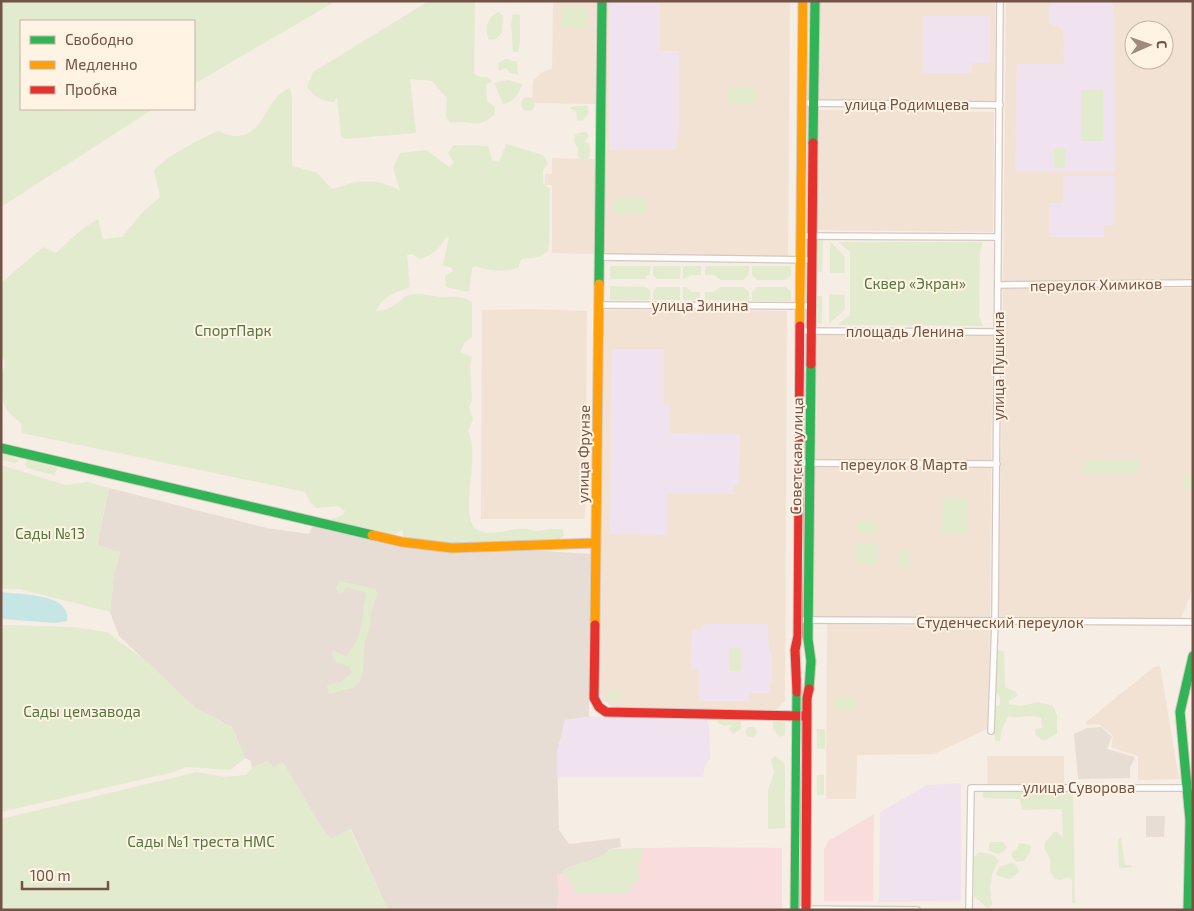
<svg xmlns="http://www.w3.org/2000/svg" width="1194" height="911" font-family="'Exo 2',sans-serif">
<rect width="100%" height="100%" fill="#f6ede4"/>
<path fill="#f2e2d4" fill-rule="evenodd" d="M553,1H596L595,104L532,103L533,81L541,73L552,68Z
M606,1H790L788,258L604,256Z
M820,1H995V101L819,100Z
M1006,1H1193V274L1189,279L1003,282ZM1134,30H1164V60H1134Z
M819,110L994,112L993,232L817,230Z
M552,158L596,159L595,254L552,253V185H545V174H552Z
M1193,288V589L1181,618H999L1003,289Z
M528,309L587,311L585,519H481L482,310Z
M603,310L787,311L785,701L776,710L613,708L603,700L600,693Z
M817,334L993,335L991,461H816Z
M815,467L991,468L990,619L812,618Z
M827,624L990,627L987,729L934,754L857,755L856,799H826Z
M1160,666L1179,779L1138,780V756L1111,747L1113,736L1099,724L1087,725L1086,722L1154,667Z
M987,756H1064V784H987Z"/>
<path fill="#e8ddd5" d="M109,488L267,528L309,534L313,526L404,547L443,551L513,549L590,554L589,717L565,720L557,753L559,830L569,844L620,838L621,847L610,849L604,856L557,876L559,891L557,910H388L351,829L331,839L268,761L252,768L251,761L245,758L232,727L195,708L119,636L110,612L114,574L120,552L97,546Z
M1101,727L1112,737L1107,749L1135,757L1130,768V778L1078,779L1074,734L1087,728Z
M1146,816H1165L1164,837H1146Z"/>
<path fill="#f0e3ef" d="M609,1H660V51H679V127L675,150H609Z
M1049,1H1114L1115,172H1015L1017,64H1064L1063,29L1049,23Z
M923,16H990V63H972V73H923Z
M1063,176H1115L1114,225H1104V237H1049V203H1063Z
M612,349H664V403L669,404V433L740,434L739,484L734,486V494L667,493V535L610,534Z
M706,624H768L769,651L772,652V682L770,683V693H749V701H699V669H691L692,629H700Z
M589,717L706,718L709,725L710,758L705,765L703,777H557V753L565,720Z
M961,783V901L879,902L880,812L927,785Z"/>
<path fill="#f9dddd" d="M874,814L873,901H824V849L828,841Z
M694,847L782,848V910H557L559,891L557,876L604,856L610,849Z"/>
<path fill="#e2ebce" d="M1,1H336L194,84V21H21V109H153L1,207Z
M429,1H475L474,74L480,77H487L492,81L486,85L487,101L495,107V114C477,131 470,119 450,123L446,117L447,98L432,81L410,79L416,133L345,139L341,137L337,97L334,102C321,101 315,97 307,87L313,72Z
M562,8H587V28H562Z
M499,12L503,16L502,33L496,39L489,40C484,29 487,16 499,12Z
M513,14L520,15C519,28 522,40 518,52H513L511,24Z
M506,59L517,62L518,75L510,73L506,68L499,71L498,63Z
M508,80L522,84C520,93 512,104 503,104L494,83Z
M290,88L292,98V166L316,172L332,189C341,188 349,182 358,182C373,180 388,183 400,191L393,168L400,153L427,150L449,167L454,163L448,153L454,145L488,146L492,161L499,162L506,144L543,155L548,164L543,170V183L550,189C548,209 551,230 548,251L540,257L522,259L519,264V267C508,273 488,271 476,266L472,268L469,292L446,287L445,276L453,271L452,268L443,265L449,237L445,238C440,249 432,255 420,259L412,254L407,255L410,287C394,293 383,296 376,311C395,309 393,304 407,296C415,292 426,295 434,296C449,299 459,293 472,302V337L465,342L460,352L472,357L470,366L472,400L469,407L473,419L468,432C482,454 456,520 479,531C495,537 513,526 529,529C536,530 529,531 536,531C546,531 553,527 563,530L564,536L558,540C525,542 431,551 404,537L402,530L393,536C374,527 349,531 331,519L343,515L345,511L338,506L317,508L310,502L305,492L22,433L21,423C7,413 1,404 1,386C1,378 0,373 5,367V361L1,356V283L43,247L56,253L82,229L98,219L103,239L122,237L143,212L160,197L154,170C173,152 195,142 218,131C223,133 231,137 237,136C265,135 266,96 290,88Z
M727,88H755V104H727Z
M1103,89V141H1081V90Z
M521 104a7 7 0 1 1 14 0a7 7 0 1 1-14 0Z
M575,106H588L589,113L582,121L577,120L576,111L571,109L570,107Z
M582,132H586L589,136L584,142L589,143C591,150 591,156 586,162L578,157V148L574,142L575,135Z
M1054,148H1066L1065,168H1054Z
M614,198H645V214H614Z
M818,240H823L822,272H818Z
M830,241L845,257V273H830Z
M838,242H983L980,252L979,316L983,326L837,325L850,315V252Z
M610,266H650V275L646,276V279H610Z
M653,266H681L680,279H657L653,275Z
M683,266H701V275H691L683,279Z
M705,266H749V274L743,280H721L714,275H705Z
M752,266H791V276L785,280H757L752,274Z
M610,286L646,287L650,290V300H610Z
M657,287H680V300H653V291Z
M683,287H686L691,292H700V300H683Z
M721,287H743L749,292V301L705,300V292H713Z
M757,287H785L791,291V301H752V292Z
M829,294L845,295V309L829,324Z
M817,296H822V324H817Z
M1,454L20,460L15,463L1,460Z
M27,460L58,468L54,475L27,468L25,463Z
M1090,460H1137V473L1083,474V463Z
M1,465L65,485L87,482L109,488L97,545L120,552L114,574L110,612L20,589H1Z
M1184,476H1193V490H1183Z
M943,497L968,498V533H942Z
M857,521H878V534H857Z
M856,544H878V564L856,563Z
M899,550H909V568H899Z
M340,581L375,589L378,593L371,612L370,629L365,641L363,672L360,681L353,688L329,694L327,685L341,682L352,673L349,666L337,663L331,653L335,651L346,657C364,636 361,618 366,593L346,587L343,592L338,593L336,587Z
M1,625L72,627L107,632L150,664L195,708L232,727L245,758L230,770L186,767L174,772L1,812Z
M729,648H741V671H729Z
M996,650L1004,651L1005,687L1016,692L1017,696L1009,701V704L1021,706L1038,702L1053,706L1057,715V734L1043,741L1035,734V729L1042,728L1041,718C1030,713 1019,720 1008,716L1001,732L1000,741H995L994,706H999C1002,700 1000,696 995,691Z
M607,691H621L620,702L609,699Z
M833,698H856L855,710H833Z
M717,718L738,719L741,722V729L733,734L729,729L731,725L724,726L718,723Z
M775,720L785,722V735L780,737L773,729V722Z
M745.5 732a5.5 5.5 0 1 1 11 0a5.5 5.5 0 1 1-11 0Z
M817,729H825V749L817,748Z
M775,756L785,764V828L768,829V790L774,773L771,760Z
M268,761L274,767L283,762L324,831L331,839L350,829L388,910H1V819L197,772L225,777L246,775L252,768Z
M817,775H824V795H817Z
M983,792H1070L1073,796L1075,903H1072V880L1069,877L1061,880L1055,879L1050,871V858L1044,848L1045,842L1054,832H1058L1063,838L1062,809L1022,810L1020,799L983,798Z
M1121,837L1125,865H1131L1132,868H1119L1118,839Z
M992,842H1003L1007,848C1002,855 996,855 989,850V844Z
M1024,843L1031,846L1030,852L1024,861L1017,862L1011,856L1012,852L1017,849L1019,844Z
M642,848V860L638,863L640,880L632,884L629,893L575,894L574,887L562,871C577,861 601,861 610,849Z
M979,852L993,855L999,861L993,871L990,887L992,905L987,908L974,896V857Z
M1010,863L1015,864L1019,872L1010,879L998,876L996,873L999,867Z"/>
<path fill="#c6e5e5" d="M1,592C21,595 72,593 67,621L55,623L1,619Z"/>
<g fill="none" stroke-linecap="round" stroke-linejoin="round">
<g stroke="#d4c8c0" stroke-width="8">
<path id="street" d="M802,103L1000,105
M801,236L998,237
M599,257L812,260
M998,285L1193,283
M598,305L812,306
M800,331L999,332
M799,463L997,464
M798,620L1193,622
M991,731L995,621L1000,1
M795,909L917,910
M969,910L971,788H1193"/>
</g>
<g stroke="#d6c9c1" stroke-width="11">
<path id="fast" d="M813,143L815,1
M599,284L602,1
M1,448L372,535
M809,689L811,661L808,639L811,364
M795,910L797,692
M1188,910L1190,820L1180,712L1193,656"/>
</g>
<g stroke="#d6c9c1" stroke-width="11">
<path id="slow" d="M800,326L803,1
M372,535L402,542L452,548L596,543
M595,625L599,284"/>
</g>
<g stroke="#d6c9c1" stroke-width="11">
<path id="jam" d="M811,364L813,143
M595,625L594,698L599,707L606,712L803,716
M797,692L795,650L798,636L800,326
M806,910L807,698L809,689"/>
</g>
<use href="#street" stroke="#fefcfb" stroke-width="5.5"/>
<use href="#fast" stroke="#30b455" stroke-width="9"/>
<use href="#slow" stroke="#ff9f0a" stroke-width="9"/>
<use href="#jam" stroke="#e5322d" stroke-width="9"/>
<path stroke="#e3dfe3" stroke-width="1" d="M799,910L808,1"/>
</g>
<g text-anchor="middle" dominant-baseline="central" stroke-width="4" stroke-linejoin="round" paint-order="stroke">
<g font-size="15" fill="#725346" stroke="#fff3e4">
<text x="907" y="104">улица Родимцева</text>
<text transform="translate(1096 284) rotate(-1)">переулок Химиков</text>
<text x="700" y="305">улица Зинина</text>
<text x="905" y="331">площадь Ленина</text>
<text transform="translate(998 366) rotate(-90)">улица Пушкина</text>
<text transform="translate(583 454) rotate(-89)">улица Фрунзе</text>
<text transform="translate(796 456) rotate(-89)">Советская улица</text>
<text x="904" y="464">переулок 8 Марта</text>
<text x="1000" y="622">Студенческий переулок</text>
<text x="1079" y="787">улица Суворова</text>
</g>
<g font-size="15" fill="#53783e" stroke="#fff3e4">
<text x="915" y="283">Сквер «Экран»</text>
<text x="233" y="330">СпортПарк</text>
<text x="50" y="533">Сады №13</text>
<text x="82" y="711">Сады цемзавода</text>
<text x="201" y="841">Сады №1 треста НМС</text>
</g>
</g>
<rect width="1194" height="911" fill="none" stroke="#725346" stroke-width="5"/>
<rect x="20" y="20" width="175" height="90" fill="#fff3e4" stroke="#c7b3a5"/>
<rect x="30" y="36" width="25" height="8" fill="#30b455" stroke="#c7b3a5"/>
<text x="65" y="45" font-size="15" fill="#725346">Свободно</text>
<rect x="30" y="61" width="25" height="8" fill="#ff9f0a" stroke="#c7b3a5"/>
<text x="65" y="70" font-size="15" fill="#725346">Медленно</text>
<rect x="30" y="86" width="25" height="8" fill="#e5322d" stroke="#c7b3a5"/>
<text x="65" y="95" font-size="15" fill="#725346">Пробка</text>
<g transform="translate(1149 45) rotate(88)"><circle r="24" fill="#fff3e4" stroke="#c7b3a5"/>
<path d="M0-4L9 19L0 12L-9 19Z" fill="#a0897d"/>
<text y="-8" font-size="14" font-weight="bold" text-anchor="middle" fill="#725346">С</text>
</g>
<path d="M22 881v8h86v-8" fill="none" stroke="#725346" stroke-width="2.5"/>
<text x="30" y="881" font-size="15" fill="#725346" stroke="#fff3e4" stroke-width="4" paint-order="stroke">100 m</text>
</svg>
